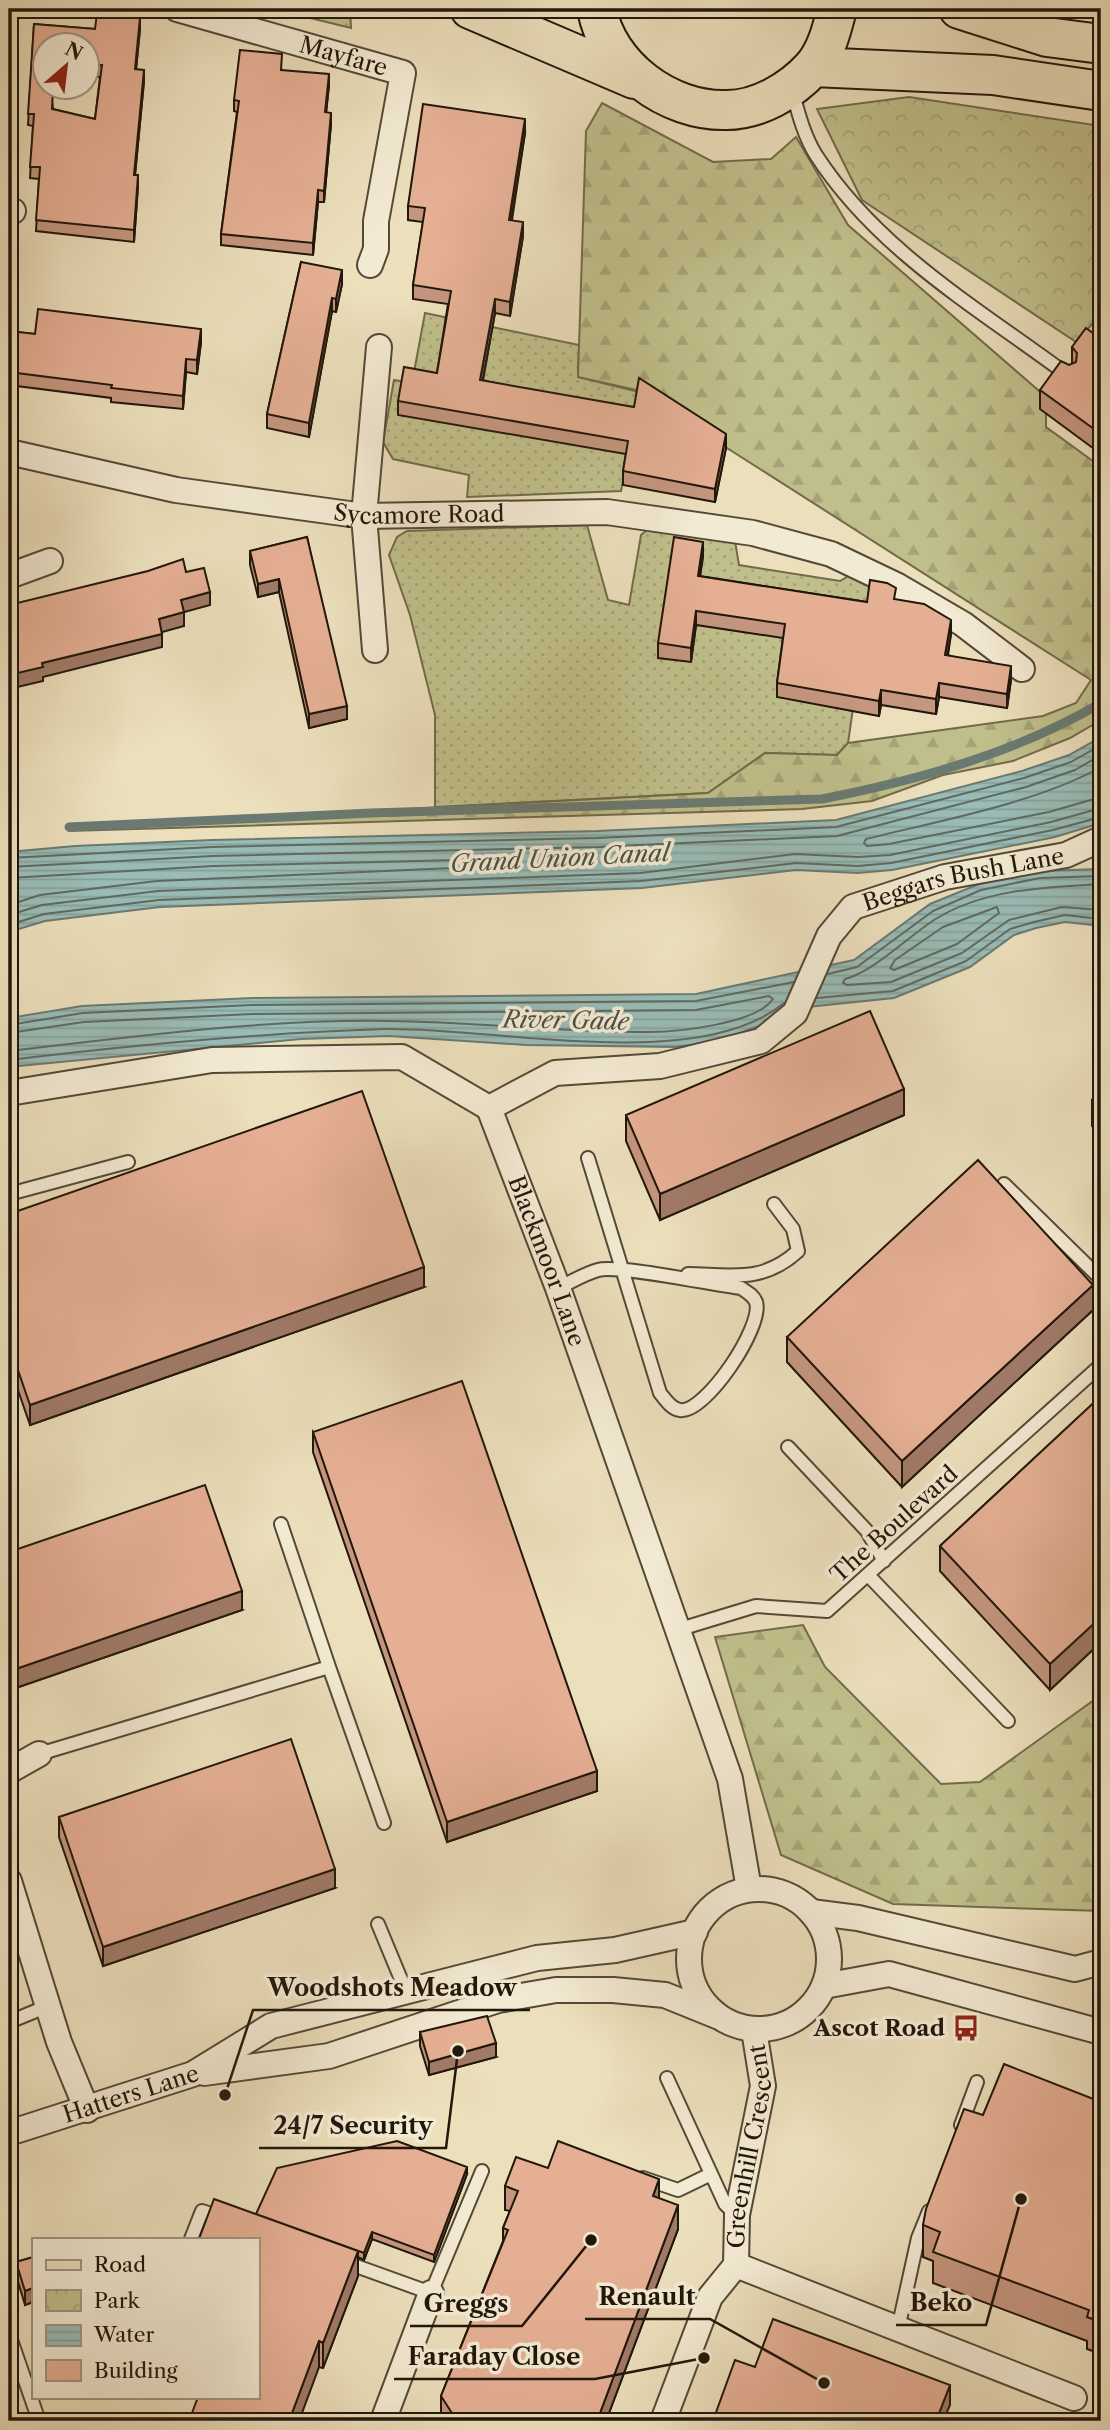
<svg xmlns="http://www.w3.org/2000/svg" width="1110" height="2430" font-family="'Libre Caslon Text',serif">
<defs>
<pattern id="grass-dots" width="8" height="8" patternUnits="userSpaceOnUse" patternTransform="scale(1.75)"><rect width="8" height="8" fill="#c0bf8b"/><path d="M2 2h.1M6 6h.1" fill="none" stroke="#a5a377" stroke-width="1.8" stroke-linecap="round"/></pattern>
<pattern id="forest-firs" width="22" height="20" patternUnits="userSpaceOnUse" patternTransform="scale(1.75)"><rect width="22" height="20" fill="#c0bf8b"/><path d="M5 1l3.5 6h-7zM16 11l3.5 6h-7z" fill="#a5a377"/></pattern>
<pattern id="park-crowns" width="20" height="18" patternUnits="userSpaceOnUse" patternTransform="scale(1.75)"><rect width="20" height="18" fill="#c0bf8b"/><path d="M2 6a3 3 0 1 1 6 0M12 15a3 3 0 1 1 6 0" fill="none" stroke="#a5a377"/></pattern>
<pattern id="water-rules" width="6" height="5" patternUnits="userSpaceOnUse" patternTransform="scale(1.75)"><rect width="6" height="5" fill="#9abcb7"/><path d="M0 2.5h6" fill="none" stroke="#84a19c"/></pattern>
</defs>
<rect width="100%" height="100%" fill="#ecdfbc"/>
<filter id="stains"><feTurbulence type="fractalNoise" baseFrequency=".00286" numOctaves="4"/><feColorMatrix values="0 0 0 0 .2 0 0 0 0 .09 0 0 0 0 .02 0 0 0 .5 -.17"/></filter>
<radialGradient id="worn" r=".72"><stop offset=".6" stop-color="#630" stop-opacity="0"/><stop offset="1" stop-color="#630" stop-opacity=".3"/></radialGradient>
<path fill="url(#grass-dots)" stroke="#716b4b" stroke-width="2" d="M273,9H350L351,28Z
M425,313L579,345L578,377L639,392L621,491L467,497L469,475L393,459L383,442L394,380L412,383Z
M587,525L608,600L629,605L641,535L649,528L735,541L739,565L840,581L858,570L895,593L867,616L715,593L674,552L698,614L796,640L861,653L848,743L837,755L765,753L708,793L435,807V715L410,615L389,555L397,537L407,531Z"/>
<path fill="url(#forest-firs)" stroke="#716b4b" stroke-width="2" d="M602,103L713,162L771,159L796,137L848,225L1046,397V427L1101,467V720L1070,738L1013,761L943,775L872,801L802,809L69,831V827L708,793L765,753L837,755L848,743L1043,716L1076,703L1091,680L636,390L578,377L586,131Z
M803,1625L825,1667L941,1784L980,1782L1101,1695V1911L893,1904L781,1855L715,1637Z"/>
<path fill="url(#park-crowns)" stroke="#716b4b" stroke-width="2" d="M909,97L1101,126V331L1092,324L1076,342L862,200L817,109Z"/>
<path fill="url(#water-rules)" stroke="#6a7a72" stroke-width="2" d="M1101,737V823L1055,837L892,870L858,873L796,870L642,888L160,907L45,921L9,932V852L75,846L212,840L597,831L836,820L1022,771L1069,755Z
M1101,869V926L1065,922L1036,928L1014,935L970,967L894,998L788,1009L775,1020L718,1041L675,1047L526,1045L389,1036L301,1039L9,1067V1018L82,1006L252,998L696,994L854,960L930,904L979,884L1039,871Z"/>
<g fill="none" stroke-linecap="round" stroke-linejoin="round">
<path stroke="#5e6a61" stroke-width="2" d="M1101,767C1037,803 938,821 866,839L864,843L867,846L889,844L1049,812L1101,797
M9,858L212,847L597,838L836,827L1024,778L1071,762L1101,745
M9,867L213,856L598,847L837,836L1026,787L1075,770L1101,755
M9,878L213,866L498,859L501,863L498,866L157,881L40,895L9,905
M1101,884C1045,887 983,889 934,920C908,937 873,972 845,979L843,983L847,985L891,982L962,953L1009,920L1062,907L1101,910
M997,907L999,913L957,944L894,970L890,968L895,960L943,927Z
M9,915L42,905L158,891L640,873L795,854L858,857L890,855L1051,822L1101,808
M9,925L44,914L159,900L641,881L796,863L858,866L891,863L1053,830L1101,817
M828,974L857,967L933,911L981,890L1040,878L1101,876
M817,998L893,991L966,961L1010,929L1034,922L1065,915L1101,919
M9,1025L83,1013L252,1005L696,1001L794,982
M9,1033L84,1022L252,1014L696,1010L769,996L773,999C756,1024 677,1032 648,1032C561,1032 475,1022 389,1021C262,1019 134,1037 9,1051
M9,1060C133,1045 259,1033 384,1029C492,1026 697,1075 784,1003"/>
<path stroke="#6a7a72" stroke-width="9" d="M69,827L371,813L822,799C918,780 1016,753 1101,703"/>
<g stroke="#544937" stroke-width="16">
<path id="service" d="M792,90C798,112 804,136 816,155C878,251 979,309 1069,376
M1004,1184L1101,1279
M9,1194L128,1162
M688,1274C733,1275 763,1283 798,1251L793,1229L774,1204
M558,1288C571,1282 584,1274 598,1270C617,1264 714,1285 741,1288C747,1292 753,1295 756,1302C764,1326 705,1414 680,1410C671,1409 665,1399 660,1393L588,1158
M788,1447L867,1531L884,1561
M868,1575L1008,1721
M677,1630L756,1606L827,1611L1101,1365
M329,1667L384,1823
M39,1754L329,1667L281,1524
M378,1924L405,1989
M9,2022L48,2006
M667,2078L725,2204L736,2215
M961,2125L977,2082
M643,2178L678,2190L711,2174
M191,2239L202,2211L223,2218
M342,2261L431,2293L482,2171
M898,2329L918,2238L929,2211
M9,2334L39,2421"/>
</g>
<g stroke="#544937" stroke-width="28">
<g id="minor">
<path id="s1" d="M177,9L403,73L376,221V249L370,265"/>
<path d="M9,210L13,211"/>
<path id="s2" d="M9,452L176,490L364,516L607,512L753,533L831,554L898,586L963,624L1022,669"/>
<path d="M9,576L50,561"/>
<path d="M375,650L364,516L379,347"/>
<path id="s3" d="M9,1093L212,1060L402,1057L489,1108L558,1288L730,1779L749,1889"/>
<path id="s4" d="M489,1108L555,1073L660,1066L761,1041L795,1013L829,936L853,907L945,877L1066,855L1101,839"/>
<path d="M9,1771L39,1754"/>
<path d="M9,1881L59,2042L87,2110"/>
<circle cx="759" cy="1959" r="70"/>
<path d="M811,1912L858,1918L1075,1969L1101,1962"/>
<path d="M824,1986L889,1974L1101,2032"/>
<path d="M204,2073L329,2056L498,2000L556,1990H613L665,1995L717,2016"/>
<path id="s5" d="M9,2133L193,2074L271,2026L537,1958L615,1950L695,1932"/>
<path d="M736,2265L1074,2398"/>
<path d="M383,2421L431,2293"/>
<path id="s6" d="M663,2421L710,2297L736,2265L737,2215L763,2086L754,2030"/>
</g>
</g>
<g stroke="#22170b" stroke-width="42">
<path id="primary" d="M470,9L634,79
M597,9C607,66 668,112 727,110C758,110 791,91 812,68C826,53 832,29 837,9
M959,9L1047,37L1101,44
M813,67L993,75L1101,91"/>
</g>
<use href="#service" stroke="#f3ead3" stroke-width="12"/>
<use href="#minor" stroke="#f3ead3" stroke-width="24"/>
<use href="#primary" stroke="#ecdfbc" stroke-width="38"/>
</g>
<path fill="#c5967f" stroke="#22170b" stroke-width="2" fill-rule="evenodd" d="M34,24L95,29H140L136,69L144,81L135,175L138,186L134,242L36,231L39,179L30,178L33,126L28,125ZM46,46H88V77H100L95,119L53,109Z
M282,70L329,85L326,112L331,124L324,202H318L313,255L221,245V234L237,112L234,111V100Z
M525,133L512,220L523,236L510,316L495,313L483,380L726,448L715,502L623,485V471L626,454L398,415V401L437,373L448,304L413,299V285L423,222L408,220V206Z
M301,262L342,284L336,312L332,311L309,437L267,428V414Z
M9,331L35,334L201,342L197,374L186,372L183,409L111,402V398L9,385Z
M1101,339V454L1040,409V390L1072,364V347Z
M307,537L347,719L309,728L279,592L258,597L250,565V551Z
M703,556L700,576L867,602L896,600L951,634L948,655L1011,680L1007,708L939,697L936,714L881,705L879,716L777,697V683L783,638L696,625L691,662L658,658V643Z
M1101,1091V1136L1092,1126V1100Z
M626,1115H904L660,1220L626,1141Z
M9,1214L424,1287L30,1425L9,1364Z
M1093,1310L902,1487L787,1362V1337Z
M1101,1396V1642L1050,1690L940,1571V1546Z
M313,1432L597,1791L447,1842L313,1452Z
M9,1552L242,1610L10,1690L9,1686Z
M59,1817L335,1888L103,1966L59,1837Z
M420,2032L496,2057L429,2075L420,2046Z
M1101,2102V2354L1087,2349V2341L933,2283V2261L923,2257V2225L983,2115Z
M548,2168L659,2198L678,2229L606,2421H442L441,2419V2396L503,2241V2228L510,2211L505,2210V2186Z
M467,2174L434,2262L372,2239L364,2260L358,2257V2276L323,2368L319,2367L257,2397L256,2214Z
M33,2257V2302L25,2305L16,2275V2262Z"/>
<path fill="#a07a68" stroke="#22170b" stroke-width="2" d="M140,17V29L135,80V69Z
M144,70V81L134,186V175Z
M329,74V85L325,124V112Z
M331,113V124L324,202V191Z
M525,119V133L509,234V220Z
M138,175V186L134,242V230Z
M318,190V202L313,255V243Z
M523,222V236L510,316V302Z
M342,270V284L336,312V299Z
M332,298V311L309,437V423Z
M495,299V313L480,394V380Z
M201,329V342L197,374V360Z
M186,359V372L183,409V396Z
M726,434V448L715,502V489Z
M703,542V556L698,590V576Z
M279,579V592L258,597V584Z
M210,592V605L181,613V600Z
M696,611V625L691,662V648Z
M184,612V626L159,633V619Z
M951,620V634L945,669V655Z
M162,634V647L43,677V681L9,689V675L42,663Z
M1011,666V680L1007,708V694Z
M939,683V697L936,714V699Z
M881,690V705L879,716V701Z
M347,706V719L309,728V714Z
M904,1089V1115L660,1220V1194Z
M424,1267V1287L30,1425V1405Z
M1093,1285V1310L902,1487V1461Z
M242,1591V1610L10,1690V1671Z
M1101,1617V1642L1050,1690V1664Z
M597,1771V1791L447,1842V1822Z
M335,1869V1888L103,1966V1947Z
M496,2043V2057L429,2075V2062Z
M467,2167V2174L434,2262V2255Z
M659,2179V2203L653,2196Z
M678,2205V2229L606,2421H597Z
M372,2232V2239L364,2260V2253Z
M358,2251V2276L323,2368V2343Z
M33,2288V2302L25,2305V2291Z
M319,2341V2367L299,2421H289Z
M950,2385V2405L943,2421H936Z"/>
<path fill="#e5af94" stroke="#22170b" stroke-width="2" fill-rule="evenodd" d="M97,13L140,17L135,69L144,70L134,175H138L134,230L36,220L40,167H30L34,114H28L34,24L95,29ZM46,46H88V66L102,65L95,119L52,109L53,88H46Z
M240,50L282,54L281,70L329,74L325,112L331,113L324,191L318,190L313,243L221,234L239,101L234,100Z
M423,104L525,119L509,220L523,222L510,302L495,299L480,380L634,407L639,378L726,434L715,489L623,471L628,441L398,401L404,367L437,373L451,291L413,285L425,208L408,206Z
M301,262L342,270L336,299L332,298L309,423L267,414Z
M38,309L201,329L197,360L186,359L183,396L111,388L112,385L9,372V331L35,334Z
M1086,328L1101,339V434L1040,390L1061,361L1069,365L1076,362L1077,353L1072,347Z
M307,537L347,706L309,714L279,579L258,584L250,551Z
M674,537L703,542L698,576L867,602L870,580L887,583L896,588L894,599L924,604L951,620L945,655L1011,666L1007,694L939,683L936,699L881,690L879,701L777,683L785,624L696,611L691,648L658,643Z
M183,559L186,572L204,568L210,592L181,600L184,612L159,619L162,634L42,663L43,667L9,675V605L148,571Z
M870,1011L904,1089L660,1194L626,1115Z
M362,1091L424,1267L30,1405L9,1344V1214Z
M1101,1091V1111L1092,1100Z
M978,1160L1093,1285L902,1461L787,1337Z
M462,1381L597,1771L447,1822L313,1432Z
M1101,1396V1617L1050,1664L940,1546Z
M205,1485L242,1591L10,1671L9,1666V1552Z
M291,1739L335,1869L103,1947L59,1817Z
M487,2016L496,2043L429,2062L420,2032Z
M1004,2064L1101,2102V2322L1087,2317L1089,2310L933,2252L940,2232L923,2225L926,2209L964,2109L983,2115Z
M397,2141L467,2167L434,2255L372,2232L364,2253L256,2214L277,2168Z
M558,2141L659,2179L653,2196L678,2205L597,2421H457L441,2396L508,2230L503,2228L518,2191L505,2186L516,2157L548,2168Z
M214,2199L358,2251L323,2343L319,2341L289,2421H189L198,2397H257V2239H199Z
M33,2257V2288L25,2291L16,2262Z
M773,2319L950,2385L936,2421H722L714,2418L735,2360L755,2367Z"/>
<defs>
<g id="bus-bare" transform="scale(2.1)"><path d="M-5-6H5V4H4V6H2V4H-2V6H-4V4H-5ZM-3.5-4V0h7V-4ZM-3.5 1.2v1.5H-2V1.2ZM2 1.2v1.5H3.5V1.2Z" fill="#8f2418" stroke="#f3ead3" stroke-width="2.5" paint-order="stroke"/></g>
</defs>
<g fill-rule="evenodd">
<use href="#bus-bare" x="966" y="2028"/>
</g>
<g text-anchor="middle" dominant-baseline="central" stroke-width="7" stroke-linejoin="round" paint-order="stroke">
<g font-size="23" fill="#22170b" stroke="#f3ead3">
<text stroke="none"><textPath href="#s1" startOffset="173">Mayfare</textPath></text>
<text stroke="none"><textPath href="#s2" startOffset="416">Sycamore Road</textPath></text>
<text stroke="none"><textPath href="#s4" startOffset="564">Beggars Bush Lane</textPath></text>
<text stroke="none"><textPath href="#s3" startOffset="660">Blackmoor Lane</textPath></text>
<text transform="translate(894 1524) rotate(-42)">The Boulevard</text>
<text stroke="none"><textPath href="#s5" startOffset="128">Hatters Lane</textPath></text>
<text stroke="none"><textPath href="#s6" startOffset="294">Greenhill Crescent</textPath></text>
</g>
<g font-size="23" font-weight="bold" fill="#22170b" stroke="#f3ead3" text-anchor="end">
<text x="945" y="2028">Ascot Road</text>
</g>
<g font-size="24" font-style="italic" fill="#4c5147" stroke="#f3ead3">
<text transform="translate(560 858) rotate(-3)">Grand Union Canal</text>
<text transform="translate(566 1020) rotate(1)">River Gade</text>
</g>
</g>
<path fill="none" stroke="#22170b" stroke-width="2.5" d="M225 2095L253 2010H530M458 2051L446 2148H259M824 2383L710 2319H585M1021 2199L986 2325H896M591 2240L522 2326H410M704 2358L595 2379H394"/>
<g fill="#22170b" stroke="#f3ead3" stroke-width="2.5">
<circle cx="225" cy="2095" r="7"/>
<circle cx="458" cy="2051" r="7"/>
<circle cx="824" cy="2383" r="7"/>
<circle cx="1021" cy="2199" r="7"/>
<circle cx="591" cy="2240" r="7"/>
<circle cx="704" cy="2358" r="7"/>
</g>
<g font-size="24" text-anchor="middle" font-weight="bold" fill="#22170b" stroke="#f3ead3" stroke-width="7" stroke-linejoin="round" paint-order="stroke">
<text x="392" y="1996">Woodshots Meadow</text>
<text x="353" y="2134">24/7 Security</text>
<text x="647" y="2305">Renault</text>
<text x="941" y="2311">Beko</text>
<text x="466" y="2312">Greggs</text>
<text x="494" y="2365">Faraday Close</text>
</g>
<rect width="1110" height="2430" fill="none" stroke="#ecdfbc" stroke-width="35"/>
<rect x="10" y="10" width="1089" height="2409" fill="none" stroke="#22170b" stroke-width="3.5"/>
<rect x="18" y="18" width="1075" height="2395" fill="none" stroke="#22170b" stroke-width="2"/>
<rect x="32" y="2238" width="228" height="161" fill="#f3ead3" stroke="#9f9683" stroke-width="2"/>
<rect x="46" y="2260" width="35" height="10" fill="#ecdfbc" stroke="#9f9683" stroke-width="2"/>
<text x="94" y="2272" font-size="21" fill="#22170b">Road</text>
<rect x="46" y="2290" width="35" height="21" fill="url(#park-crowns)" stroke="#9f9683" stroke-width="2"/>
<text x="94" y="2308" font-size="21" fill="#22170b">Park</text>
<rect x="46" y="2325" width="35" height="21" fill="url(#water-rules)" stroke="#9f9683" stroke-width="2"/>
<text x="94" y="2342" font-size="21" fill="#22170b">Water</text>
<rect x="46" y="2360" width="35" height="21" fill="#e5af94" stroke="#9f9683" stroke-width="2"/>
<text x="94" y="2378" font-size="21" fill="#22170b">Building</text>
<g transform="translate(66 66) rotate(28)"><circle r="33" fill="#f3ead3" stroke="#9f9683" stroke-width="2"/>
<path d="M0-5L12 26L0 18L-12 26Z" fill="#8f2418"/>
<text y="-10" font-size="19" font-weight="bold" text-anchor="middle" fill="#22170b">N</text>
</g>
<rect width="100%" height="100%" filter="url(#stains)"/>
<rect width="100%" height="100%" fill="url(#worn)"/>
</svg>
